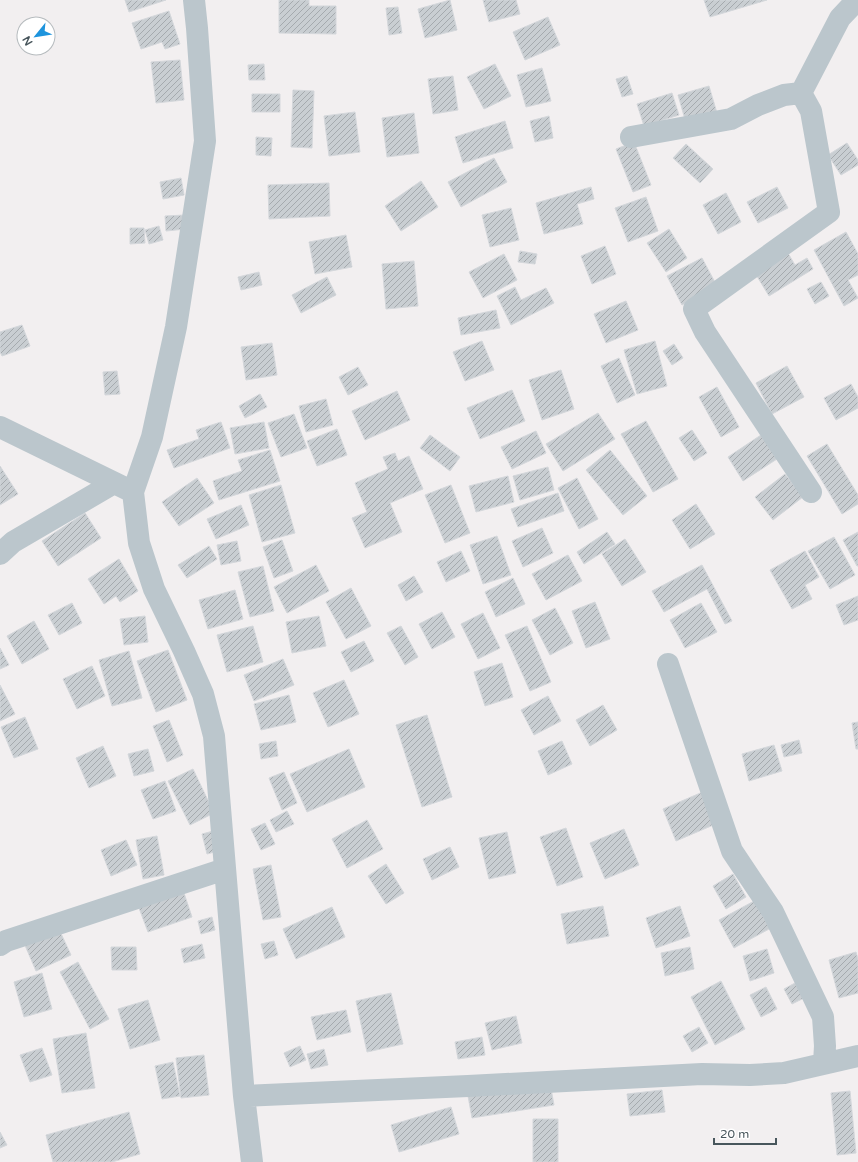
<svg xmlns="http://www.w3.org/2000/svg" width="858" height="1162" font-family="'Varela Round',sans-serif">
<defs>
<pattern id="building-hatch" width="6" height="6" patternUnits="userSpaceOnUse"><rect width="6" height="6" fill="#c9ced2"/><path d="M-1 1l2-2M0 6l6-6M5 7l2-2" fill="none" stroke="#a5aaae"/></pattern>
</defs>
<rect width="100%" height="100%" fill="#f2eff0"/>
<path fill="url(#building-hatch)" stroke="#d4d7db" d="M125,0H166L129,12Z
M279,0H309V6H336V34L279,33Z
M450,0L457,30L425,38L418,9Z
M483,0H516L520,14L489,22Z
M704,0H767L710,17Z
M398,7L402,33L389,35L386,8Z
M169,11L180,44L165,49L162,42L141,49L132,23Z
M548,17L560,45L525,60L513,32Z
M180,60L184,100L156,103L151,62Z
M264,64L265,80H249L248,65Z
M495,64L511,96L484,109L467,77Z
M542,68L551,101L526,107L517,75Z
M453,76L458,110L433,114L428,79Z
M627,76L633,94L622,97L616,79Z
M709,86L717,113L686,123L678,95Z
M293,90L314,91L312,148L291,147Z
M672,93L679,115L644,126L637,104Z
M252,94H280V112H252Z
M355,112L360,152L329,156L324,116Z
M414,113L419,153L387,157L382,118Z
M549,116L553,138L535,142L530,121Z
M505,121L513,148L463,163L455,137Z
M256,137L272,138L271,156L256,155Z
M634,142L651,185L633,192L616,149Z
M847,143L858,160V165L841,175L828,155Z
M686,144L713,169L700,183L673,158Z
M494,158L507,182L461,207L448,182Z
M181,178L184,195L163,199L160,182Z
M421,181L438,207L401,231L385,206Z
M329,183L330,216L269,219L268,185Z
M591,187L594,199L577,204L583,224L544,234L536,203Z
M777,187L788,208L758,223L747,202Z
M726,193L741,222L718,234L703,205Z
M646,197L658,231L628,242L615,208Z
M511,208L519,240L490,247L482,215Z
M185,215L186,229L166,231L165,216Z
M159,226L163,240L149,244L145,230Z
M130,228H144L145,243L130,244Z
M669,229L687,258L666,272L647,243Z
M846,232L858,254V275L848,280L858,298L844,306L814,250Z
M346,235L352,267L315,274L309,242Z
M605,246L616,274L592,284L581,256Z
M785,248L795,265L807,258L813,269L769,296L752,268Z
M520,251L537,254L535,264L518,262Z
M504,254L517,280L483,298L469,272Z
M702,258L717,286L682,305L667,276Z
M414,261L418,306L386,309L382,264Z
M259,272L262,285L241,290L238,277Z
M327,277L336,295L301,313L292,295Z
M821,282L829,296L815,304L807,289Z
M515,287L521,300L546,288L554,303L511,325L497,296Z
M626,301L638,330L606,343L594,314Z
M496,310L500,328L461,335L458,318Z
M22,325L30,346L2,356L0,352V332Z
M482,341L494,370L465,381L453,352Z
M655,341L667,386L637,394L624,350Z
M272,343L277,375L246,380L241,347Z
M674,344L683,358L672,365L663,351Z
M619,358L635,395L617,403L601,366Z
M787,366L804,397L772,414L756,383Z
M358,367L368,385L348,395L339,377Z
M561,370L574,409L542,420L529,380Z
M117,371L120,394L105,395L103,372Z
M851,384L858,397V408L836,420L824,398Z
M717,387L739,427L721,437L699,397Z
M512,390L525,421L480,439L467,408Z
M397,391L410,420L365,440L352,411Z
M260,394L267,407L245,418L239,406Z
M326,399L333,425L306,432L299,406Z
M598,413L615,439L563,471L546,444Z
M294,414L307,448L281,457L268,423Z
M646,421L678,479L653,492L621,434Z
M221,422L230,448L174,468L167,450L199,439L196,430Z
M264,422L269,448L235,454L230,428Z
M337,429L347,455L317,466L307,441Z
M692,430L707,453L694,461L679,438Z
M536,431L546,453L512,469L501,447Z
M430,435L460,457L450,471L420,448Z
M761,435L777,459L743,481L728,457Z
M827,444L858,495V504L842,514L807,456Z
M270,450L280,481L219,500L213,481L242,471L238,460Z
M610,450L647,496L623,515L586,470Z
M395,453L398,461L409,456L423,489L390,503L402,532L365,548L352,518L367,512L355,483L388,469L383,457Z
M0,466L18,494L0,505Z
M548,467L554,490L520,500L513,476Z
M785,474L803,497L773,520L755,497Z
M508,476L514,502L476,512L469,486Z
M197,478L214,503L179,526L162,502Z
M577,478L598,519L579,529L558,488Z
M281,485L295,533L262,542L249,495Z
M451,485L470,533L445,543L425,495Z
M558,493L564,511L518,527L511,509Z
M696,504L715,534L690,549L672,520Z
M241,505L249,525L216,539L207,519Z
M85,513L101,538L58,566L42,541Z
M542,528L553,553L523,567L512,541Z
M607,532L615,544L584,564L577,552Z
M858,532V566H857L843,540Z
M497,536L511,575L483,584L470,545Z
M834,537L855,575L830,589L808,551Z
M625,539L646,572L622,586L602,554Z
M282,540L293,571L274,578L263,547Z
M237,541L241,561L221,565L217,545Z
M209,546L217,559L187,578L178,565Z
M461,551L470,571L446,582L437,562Z
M805,551L819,577L805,585L812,599L792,609L770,570Z
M568,555L582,581L546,600L532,574Z
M119,559L138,591L120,602L116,596L104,604L88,579Z
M316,565L329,591L287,613L274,587Z
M702,565L732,621L725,624L707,589L664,612L652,591Z
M263,566L274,611L250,617L238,572Z
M414,576L423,592L406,601L398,585Z
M513,578L525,604L496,617L485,592Z
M351,588L371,626L346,639L326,602Z
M235,590L243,619L208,629L199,600Z
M858,596V620L844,625L836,605Z
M595,602L610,639L586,648L572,611Z
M72,603L82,623L59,635L48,615Z
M701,603L717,632L685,648L670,620Z
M555,608L573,643L550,655L532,620Z
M442,612L455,637L432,649L419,624Z
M483,613L500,648L478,659L461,624Z
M145,616L148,642L124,645L120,619Z
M319,616L326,646L292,653L286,622Z
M34,621L49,649L22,664L7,636Z
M253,626L263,662L227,672L217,635Z
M401,626L418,657L405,665L387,633Z
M527,626L551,682L530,691L505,635Z
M364,641L374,661L351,672L341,652Z
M0,648L9,665L0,669Z
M168,650L187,700L156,712L137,661Z
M129,651L142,698L112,706L99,660Z
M283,659L294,685L254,701L244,675Z
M502,663L513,697L485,706L474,672Z
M92,666L105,696L77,709L63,679Z
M344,680L359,714L328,727L313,693Z
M0,685L15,714L0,721Z
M289,695L296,722L261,730L254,704Z
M548,696L561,721L534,735L521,710Z
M603,705L617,730L590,746L576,720Z
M427,715L452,797L422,807L396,725Z
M25,717L38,749L14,758L1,727Z
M169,720L183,755L167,762L153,726Z
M858,722V749H856L852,723Z
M799,740L802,753L784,757L781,745Z
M276,741L278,756L261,759L259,744Z
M562,741L572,764L548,775L538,751Z
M774,745L782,771L749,781L742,754Z
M103,746L116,776L89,788L76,758Z
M148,749L154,771L134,776L128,754Z
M349,749L365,787L307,812L290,774Z
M193,769L214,813L190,825L168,781Z
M284,772L297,803L282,810L269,778Z
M165,781L176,811L153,819L141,790Z
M705,791L718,823L676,841L663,809Z
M287,811L294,824L276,832L270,820Z
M367,820L383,849L347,868L332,839Z
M265,823L275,844L261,850L251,829Z
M566,828L583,877L557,886L540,837Z
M624,829L639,865L605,879L590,843Z
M217,830L222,850L207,854L202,834Z
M507,832L516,873L489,879L479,838Z
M157,836L164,875L143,879L136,840Z
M126,840L137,865L111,876L101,850Z
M450,847L459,867L432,880L423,859Z
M386,864L404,893L386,904L368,876Z
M271,865L281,917L263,920L253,869Z
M733,874L746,897L726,909L713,886Z
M184,893L192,917L148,932L139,908Z
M756,900L771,928L734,948L719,920Z
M603,906L609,936L567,944L561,914Z
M680,906L690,936L656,948L646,918Z
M332,907L345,937L296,959L283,929Z
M212,917L215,930L201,934L198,921Z
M58,927L71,955L36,971L24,943Z
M274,941L278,955L265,959L261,944Z
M202,944L205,958L184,963L181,949Z
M111,947H136L137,970H112Z
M690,947L694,969L665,976L661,953Z
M767,949L774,973L750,981L743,956Z
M856,952L858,959V993L839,998L829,960Z
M78,962L109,1019L90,1029L60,972Z
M42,973L52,1009L24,1017L14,982Z
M721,981L745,1029L715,1045L691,997Z
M795,983L804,998L792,1004L784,989Z
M766,987L777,1009L761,1017L750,995Z
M391,993L403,1044L367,1052L356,1001Z
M148,1000L160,1040L130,1049L118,1009Z
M346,1010L351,1032L317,1040L311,1017Z
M516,1016L522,1043L492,1050L485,1023Z
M699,1027L708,1043L692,1052L683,1036Z
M86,1033L95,1088L62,1093L53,1039Z
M482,1037L485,1055L458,1059L455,1042Z
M300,1046L306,1060L290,1067L284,1053Z
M42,1048L52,1075L30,1082L20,1055Z
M324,1049L328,1065L311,1069L307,1054Z
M204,1055L209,1095L181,1098L176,1058Z
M173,1062L180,1096L162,1099L155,1066Z
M550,1083L554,1105L472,1118L468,1096Z
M662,1090L665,1112L630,1116L627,1094Z
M850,1091L856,1153L837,1155L831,1093Z
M451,1107L459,1134L399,1152L391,1125Z
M129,1112L140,1154L112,1162H53L46,1135Z
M533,1119H558V1162H533Z
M0,1132L7,1145L0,1148Z"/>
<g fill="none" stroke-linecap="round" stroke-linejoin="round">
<path stroke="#bbc6cc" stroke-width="22" d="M194,0L197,28L205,141L176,327L152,437L133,492L139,543L154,589L184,651L203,694L214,736L244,1096L252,1162
M801,93L811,111L829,212L694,309L705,332L811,492
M801,93L840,18L857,0
M631,137L731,119L758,105L784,95L801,93
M0,427L133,492
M0,554L13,542L114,483
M668,664L732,851L773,912L823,1017L825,1046L824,1063
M0,945L6,941L225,869
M244,1096L468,1086L702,1074L750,1075L784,1073L858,1056"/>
</g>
<g transform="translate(36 36) rotate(240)"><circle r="19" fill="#ffffff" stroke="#b6bbbe"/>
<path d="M0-3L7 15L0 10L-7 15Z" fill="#1e94dd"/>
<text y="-6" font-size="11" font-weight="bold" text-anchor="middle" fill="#48565c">N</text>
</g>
<path d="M714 1138v6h62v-6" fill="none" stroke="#48565c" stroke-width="2"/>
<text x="720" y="1138" font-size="12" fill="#48565c" stroke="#ffffff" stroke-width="3" paint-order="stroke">20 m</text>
</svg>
